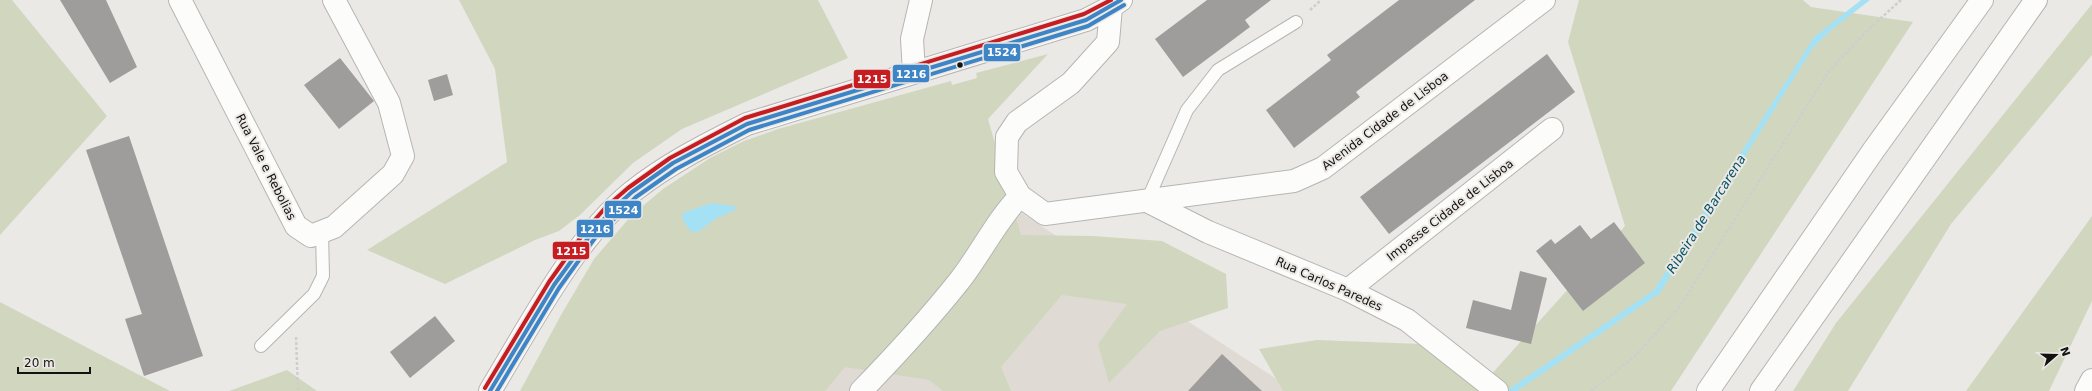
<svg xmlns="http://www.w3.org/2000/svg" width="2092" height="391" font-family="'DejaVu Sans',sans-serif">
<rect width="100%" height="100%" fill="#ebe9e6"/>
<path fill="#dfdad4" d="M989,192L1295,391H809Z"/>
<path fill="#d1d7bf" d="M0,0H12L107,116L0,235Z
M459,0H818L848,58L682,129L633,163L580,215L559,231L535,240L445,284L367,250L507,162L495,69Z
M1579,0H1803L1811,7L1913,22L1671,391H1283L1259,349L1317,340L1448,345L1488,378L1625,226L1568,42Z
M2092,4V55L1951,224L1848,391H1793L1836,323Z
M1048,54L988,119L1021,235L1093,236L1162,241L1226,274L1228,308L1160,331L1109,383L1098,344L1127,304L1062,295L1001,367L1011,391H943L929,380L845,367L825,391H520L561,315L594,259L631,216L663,189L710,158L744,141L778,129L951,81L952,85L977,78L976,73Z
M2092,216V301L2049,391H1966Z
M0,302L170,391H0Z
M287,370L317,391H229Z"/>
<path fill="#a4e1f5" d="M1861,0H1870L1830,31L1812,49L1660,293L1517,391H1506L1654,290L1814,37Z
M712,203L734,206L736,207L735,210L715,219L698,232L690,231L683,220L682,213Z"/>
<path fill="#9f9d9b" d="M60,0H106L137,67L110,83Z
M1207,0H1271L1245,20L1250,27L1183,77L1155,39Z
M1399,0H1475L1356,92L1360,97L1294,148L1266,110L1331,60L1327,55Z
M1547,54L1575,92L1389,234L1360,197Z
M340,58L374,101L339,129L304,85Z
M447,74L453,95L434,101L428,80Z
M129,136L203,356L144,376L125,319L142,314L86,150Z
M1614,222L1645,263L1583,311L1536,251L1551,239L1555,244L1580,225L1591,239Z
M1520,271L1547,278L1531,344L1466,328L1473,300L1511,310Z
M435,316L455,341L410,378L390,352Z
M1222,354L1262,391H1188Z"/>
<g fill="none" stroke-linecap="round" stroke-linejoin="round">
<g stroke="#b7b5b3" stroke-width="14">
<path id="lane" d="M1147,201L1187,110L1218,70L1296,22
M261,346L314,294L323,276L322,232"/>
</g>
<g stroke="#b7b5b3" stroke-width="24">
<path id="street" d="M180,0L296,226L311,236L334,227L393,174L403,156L389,103L334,0
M1111,7L1108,42L1071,83L1017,122L1007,137L1006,172L1020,196L1045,214L1294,181L1323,168L1544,0
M914,72L912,39L921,0
M1147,201L1208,232L1348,290L1407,320L1497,391
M1348,290L1552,129
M861,391C896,355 929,319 960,280C981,253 996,221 1020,196"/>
</g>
<g stroke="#b7b5b3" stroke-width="24">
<path id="secondary" d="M490,391C529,327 574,239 632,192C667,164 707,144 747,124L1086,20L1111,7L1121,0
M2086,391L2092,380"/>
</g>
<g stroke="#b7b5b3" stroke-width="24">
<path id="highway" d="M1708,391L1873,151L1982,0
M1761,391L2036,0"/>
</g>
<path stroke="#cfcecd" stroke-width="2.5" stroke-dasharray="3 2" stroke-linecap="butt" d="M1310,10L1321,0
M296,337L298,391
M1591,391L1635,356L1680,306L1829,71L1872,26L1901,0"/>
<use href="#lane" stroke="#fcfcfb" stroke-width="12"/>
<use href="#street" stroke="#fcfcfb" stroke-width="22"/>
<use href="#secondary" stroke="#fcfcfb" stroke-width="22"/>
<use href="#highway" stroke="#fcfcfb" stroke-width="22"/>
<g stroke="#ece9e5" stroke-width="7">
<path id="bus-1" d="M490,391L554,285L591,234L611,211L632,192L673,163L747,124L1086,20L1121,0"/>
</g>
<g stroke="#ece9e5" stroke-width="7">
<path id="bus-2" d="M497,391L559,288L595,238L636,197L676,169L749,130L1088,26L1124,5"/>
</g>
<g stroke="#ece9e5" stroke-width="7">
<path id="bus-3" d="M485,388L549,282L586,230L606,207L628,188L670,158L745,118L1084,14L1111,0"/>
</g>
<use href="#bus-1" stroke="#3d85c6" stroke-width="4"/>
<use href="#bus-2" stroke="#3d85c6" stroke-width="4"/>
<use href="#bus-3" stroke="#c61d23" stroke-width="4"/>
</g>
<circle fill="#131211" stroke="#ece9e5" stroke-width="1.5" cx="960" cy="65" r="3.5"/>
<g text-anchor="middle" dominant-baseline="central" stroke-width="4" stroke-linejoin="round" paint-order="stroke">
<g font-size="12" fill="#131211" stroke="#ece9e5">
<text transform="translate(1385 121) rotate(-37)">Avenida Cidade de Lisboa</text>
<text transform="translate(266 167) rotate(63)">Rua Vale e Rebolias</text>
<text transform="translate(1450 210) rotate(-38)">Impasse Cidade de Lisboa</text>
<text transform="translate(1329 284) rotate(24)">Rua Carlos Paredes</text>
</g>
<g font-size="13" font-style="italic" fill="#035368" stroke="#ece9e5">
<text transform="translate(1706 214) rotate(-58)">Ribeira de Barcarena</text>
</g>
</g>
<g stroke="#ece9e5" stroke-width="1.5">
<rect x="983" y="43" width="38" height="19" rx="4" fill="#3d85c6"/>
<rect x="892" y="64" width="38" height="19" rx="4" fill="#3d85c6"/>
<rect x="853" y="69" width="38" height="20" rx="4" fill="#c61d23"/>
<rect x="604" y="200" width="38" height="19" rx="4" fill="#3d85c6"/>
<rect x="576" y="219" width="38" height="19" rx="4" fill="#3d85c6"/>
<rect x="552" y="241" width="38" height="19" rx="4" fill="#c61d23"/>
</g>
<g font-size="11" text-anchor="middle" font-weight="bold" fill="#fff">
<text x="1002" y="56">1524</text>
<text x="911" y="78">1216</text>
<text x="872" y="83">1215</text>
<text x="623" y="214">1524</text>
<text x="595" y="233">1216</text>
<text x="571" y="255">1215</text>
</g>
<g transform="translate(2056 355) rotate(70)" stroke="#ece9e5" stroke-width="3" paint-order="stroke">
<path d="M0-3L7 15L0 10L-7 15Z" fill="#131211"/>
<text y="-6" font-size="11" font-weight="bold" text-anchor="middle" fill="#131211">N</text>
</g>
<path d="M18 367v6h72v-6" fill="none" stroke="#131211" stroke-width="2"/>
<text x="24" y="367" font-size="12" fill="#131211" stroke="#ece9e5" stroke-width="3" paint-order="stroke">20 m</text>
</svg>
